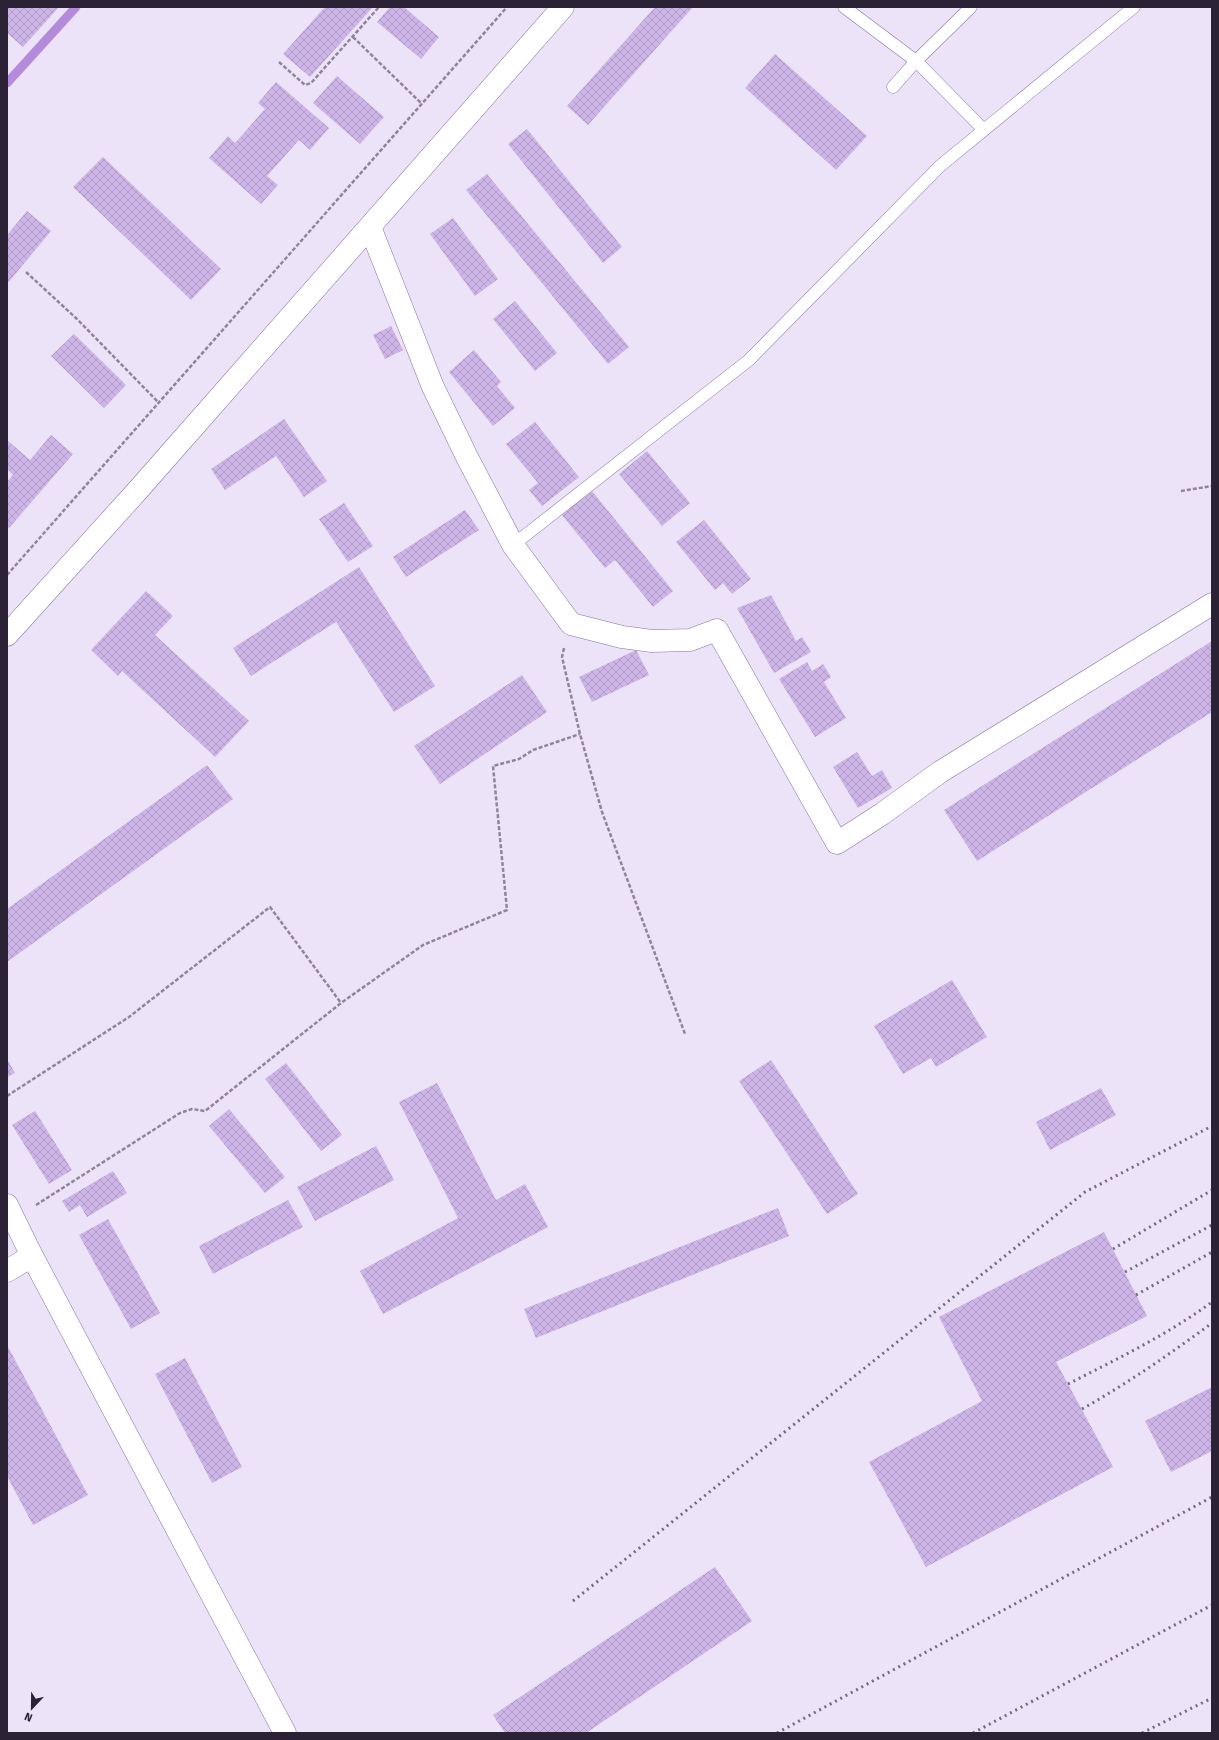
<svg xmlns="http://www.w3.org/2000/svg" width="1219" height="1740" font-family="'Fira Sans',sans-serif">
<defs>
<pattern id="building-cross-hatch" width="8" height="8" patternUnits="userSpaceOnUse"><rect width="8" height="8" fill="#ceb5e7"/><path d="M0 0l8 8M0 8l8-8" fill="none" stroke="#b19bc7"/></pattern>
</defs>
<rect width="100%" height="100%" fill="#ede3f8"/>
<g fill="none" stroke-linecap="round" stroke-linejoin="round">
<path stroke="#b48ada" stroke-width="9" d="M7,83L76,7"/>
</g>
<path fill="url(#building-cross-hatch)" d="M7,7H59L23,47L7,33Z
M325,7H373L310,77L283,54Z
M390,7H404L439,37L421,59L377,22Z
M655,7H693L588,125L567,106Z
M775,54L867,136L836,170L745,88Z
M337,76L384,117L360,144L313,103Z
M276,82L329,128L310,150L299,140L267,176L278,185L261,204L209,158L228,136L235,143L265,109L258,103Z
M527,129L622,247L603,263L508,144Z
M103,157L221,269L191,300L73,187Z
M487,174L629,347L608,364L466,190Z
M27,211L51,231L7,284V235Z
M453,218L498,279L475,296L430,234Z
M515,301L557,353L535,371L493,319Z
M391,326L403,350L385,359L373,335Z
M74,334L126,385L104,408L51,356Z
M474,350L501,382L497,386L515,408L493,426L449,372Z
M284,419L327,481L304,497L276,456L225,490L211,469Z
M535,422L579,477L542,506L529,490L538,483L506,444Z
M51,435L73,454L9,528L7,526V482L13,475L7,469V440L30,460Z
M647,451L690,503L662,526L619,474Z
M592,491L673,591L653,607L615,560L605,568L562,515Z
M344,503L373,546L348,562L319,519Z
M465,510L479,530L406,577L393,557Z
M704,520L751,579L732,594L723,583L715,590L676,542Z
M359,567L435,686L394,712L336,622L251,676L233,648Z
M146,591L173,616L155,635L249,721L215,757L122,671L118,676L91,650Z
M771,595L796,641L802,637L811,652L774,673L737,608Z
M1212,641V712L977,861L944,810Z
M636,650L649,675L592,702L579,677Z
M807,662L812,671L823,664L831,677L824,682L846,718L815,737L779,679Z
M522,675L547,712L440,784L414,746Z
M857,752L872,776L882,770L892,788L858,808L833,767Z
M207,765L233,799L7,962V909Z
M952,980L987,1037L936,1067L931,1058L903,1074L874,1026Z
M7,1059L15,1073L7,1077Z
M771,1060L858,1194L827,1214L739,1081Z
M286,1063L342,1135L321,1151L265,1079Z
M437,1083L496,1200L525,1184L548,1227L383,1314L360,1271L458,1218L399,1102Z
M1101,1088L1116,1115L1050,1150L1036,1122Z
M229,1109L285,1177L265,1193L209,1126Z
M35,1111L72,1170L49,1184L12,1125Z
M376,1146L394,1180L315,1221L297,1187Z
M113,1171L127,1193L87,1217L80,1205L69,1212L62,1201Z
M288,1200L303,1227L213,1274L199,1246Z
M778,1208L789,1236L536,1338L524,1309Z
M108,1219L160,1313L131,1329L79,1235Z
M1104,1232L1147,1316L1056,1362L1113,1467L926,1567L869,1462L982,1401L939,1317Z
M7,1345L88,1495L33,1525L7,1476Z
M185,1358L242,1467L212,1483L155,1374Z
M1212,1387V1451L1171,1472L1145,1421Z
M715,1567L752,1621L586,1733H505L493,1715Z"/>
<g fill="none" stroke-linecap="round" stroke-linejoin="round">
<g stroke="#8971a0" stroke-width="13">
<path id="lane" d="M844,7L916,61L984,130
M893,87L916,61L971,7
M513,545L749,360L940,166L1134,7"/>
</g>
<g stroke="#8971a0" stroke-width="23">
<path id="street" d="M370,227L433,387L467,457L513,545L571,624L622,637L652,641L690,640L717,630L837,843L882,814L940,772L1212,604
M7,1271L32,1256"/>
</g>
<g stroke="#8971a0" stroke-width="23">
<path id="secondary" d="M7,635L138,490L563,7
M7,1205L32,1256L285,1733"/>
</g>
<path stroke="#8f8599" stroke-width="2.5" stroke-dasharray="4 2" stroke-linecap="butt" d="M353,37L422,104
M279,62L305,85L311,83L379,7
M26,272L77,319L159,403
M1181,491L1212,486
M7,575L507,7
M564,648L562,657L580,734L602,812L685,1034
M7,1096L129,1017L270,907L341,1003
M36,1205L180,1113L192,1109L205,1111L341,1003L423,945L507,910L493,766L519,759L533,750L580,734"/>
<use href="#lane" stroke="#fff" stroke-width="12"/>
<use href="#street" stroke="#fff" stroke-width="22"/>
<use href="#secondary" stroke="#fff" stroke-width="22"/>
<path stroke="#756b7f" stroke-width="3" stroke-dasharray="2 4" stroke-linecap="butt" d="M1113,1249L1212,1190
M1125,1272L1212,1225
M1136,1295L1212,1252
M1068,1384C1117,1359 1167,1335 1212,1302
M1082,1409C1128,1383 1170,1354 1212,1323
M573,1601L1085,1192L1212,1126
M777,1733L1212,1497
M973,1733L1212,1605
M1142,1733L1212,1698"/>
</g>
<rect width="1219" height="1740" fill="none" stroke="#2c2235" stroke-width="16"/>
<g transform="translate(32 1708) rotate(202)" stroke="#ede3f8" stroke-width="3" paint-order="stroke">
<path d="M0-3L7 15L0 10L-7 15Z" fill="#2c2235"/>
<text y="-6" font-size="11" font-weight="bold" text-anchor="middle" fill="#2c2235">N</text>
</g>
</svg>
